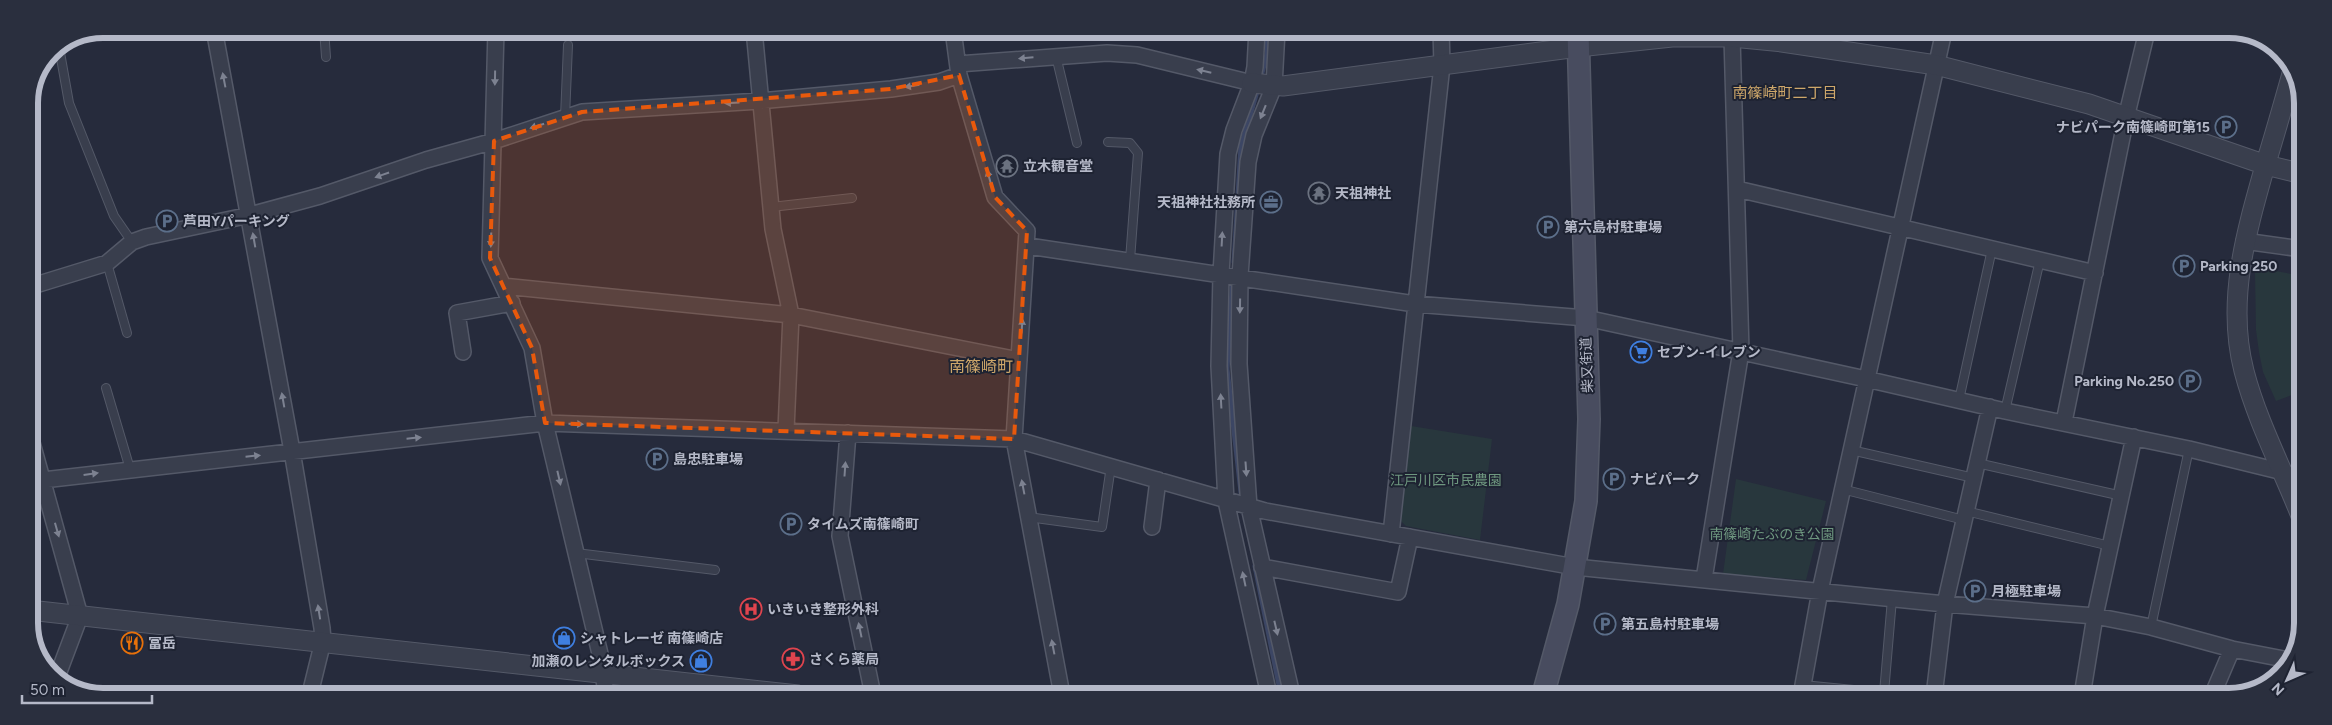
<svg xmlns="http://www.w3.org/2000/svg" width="2332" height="725" font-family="Figtree,'Noto Sans JP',sans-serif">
<rect width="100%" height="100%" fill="#262b3c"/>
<path fill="#28373d" d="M2260,268L2302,276V391L2276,401L2263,372L2259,352L2256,330L2255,273Z
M1411,426L1492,439L1480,540L1406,526L1401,521Z
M1736,479L1826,501L1806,580L1723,574Z"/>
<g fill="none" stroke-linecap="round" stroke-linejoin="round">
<path stroke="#3c4664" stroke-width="5" d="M1260,80L1267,54L1268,30
M1234,262L1241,146L1258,88
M1233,278L1227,369L1242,501
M1255,566L1281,695"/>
<g stroke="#545968" stroke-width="10">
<path id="service" d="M324,29L326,57
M2231,31L2258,38
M59,47L69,103L114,216L132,242
M1056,56L1077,143
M565,117L568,45
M1108,142L1130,143L1138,153L1130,260
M771,207L852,198
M107,263L127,333
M106,388L130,469
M1959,400L1992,249
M2005,411L2040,260
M1851,450L1974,478
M1977,463L2122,496
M1842,489L1964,520
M1966,511L2110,546
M1028,517L1102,527L1111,466
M576,553L715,570
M2151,627L2189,449
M1803,685L1884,693L1892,599"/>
</g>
<g stroke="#545968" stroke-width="18">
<path id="minor" d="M214,29L292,451L322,628L323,641L310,694
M496,29L490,258L532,348L545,423L601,658L606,694
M754,30L773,229L791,315L786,430
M953,30L959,75L995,197L1027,231L1014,439L1062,695
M1257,30L1255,67L1252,83L1234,130L1228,154L1221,274L1219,366L1226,501L1269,695
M1277,30L1274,86L1254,135L1248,162L1240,276L1239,364L1249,507L1292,695
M958,64L1107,53L1137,55L1252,83
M1737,189L2095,273
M2244,241L2302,249
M1028,246L1415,304L1586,318L1866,379L2005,411L2189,449L2283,472L2301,480
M503,286L791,315L1019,360
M29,287L107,263L132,242L146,237L250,215L320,196L426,160L494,141L582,112L760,101L891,89L939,82L959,75
M463,352L457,313L512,303
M2064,422L2126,118L2147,31
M29,432L80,616L57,677
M848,433L840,536L873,695
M43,480L545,423L1014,439L1265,511L1575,567L1945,604L2095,616L2151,627L2232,649L2289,660
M1152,527L1158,480
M1391,534L1442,65L1441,30
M1262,567L1398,592L1410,537
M1704,579L1741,351L1732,37
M1801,696L1820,591L1944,31
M1934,696L1945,604L1990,407
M2082,696L2095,616L2134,437
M2212,696L2232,649"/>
</g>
<g stroke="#545968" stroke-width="21">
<path id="tertiary" d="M2293,70C2284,102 2275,134 2265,166C2246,233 2226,301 2244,371C2257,421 2282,468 2301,516
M1252,83L1283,86L1578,47L1672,37H1732L1782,42L1936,65L2089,104L2266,165L2303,174
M29,610L798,695"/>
</g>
<g stroke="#545968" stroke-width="24">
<path id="secondary" d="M1543,695L1568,604L1586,501L1589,419L1578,31"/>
</g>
<use href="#service" stroke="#393e4d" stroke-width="8"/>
<use href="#minor" stroke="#393e4d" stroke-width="15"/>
<use href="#tertiary" stroke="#393e4d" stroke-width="19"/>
<use href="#secondary" stroke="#484c5f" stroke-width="21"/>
</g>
<defs><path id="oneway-solid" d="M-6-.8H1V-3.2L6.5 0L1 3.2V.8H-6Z" transform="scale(1.25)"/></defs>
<g fill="#7d8291">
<use href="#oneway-solid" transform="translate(1026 58) rotate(175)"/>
<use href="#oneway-solid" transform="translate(1204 71) rotate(-167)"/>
<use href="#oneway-solid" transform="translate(495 78) rotate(91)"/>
<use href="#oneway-solid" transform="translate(224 80) rotate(-101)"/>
<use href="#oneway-solid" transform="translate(912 86) rotate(171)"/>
<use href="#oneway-solid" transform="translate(732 103) rotate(176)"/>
<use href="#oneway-solid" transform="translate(1263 112) rotate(112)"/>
<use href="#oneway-solid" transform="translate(537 126) rotate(162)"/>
<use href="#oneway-solid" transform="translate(382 175) rotate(161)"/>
<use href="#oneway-solid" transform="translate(989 177) rotate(-106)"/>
<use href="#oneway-solid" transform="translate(1222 239) rotate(-87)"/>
<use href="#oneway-solid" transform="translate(254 240) rotate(-100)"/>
<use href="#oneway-solid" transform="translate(491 240) rotate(92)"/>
<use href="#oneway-solid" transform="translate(1240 306) rotate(91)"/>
<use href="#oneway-solid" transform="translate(1022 326) rotate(-86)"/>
<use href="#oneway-solid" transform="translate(283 400) rotate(-100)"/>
<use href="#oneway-solid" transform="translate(1221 401) rotate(-93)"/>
<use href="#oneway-solid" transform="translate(576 424) rotate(2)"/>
<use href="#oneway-solid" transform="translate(414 438) rotate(-6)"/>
<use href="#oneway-solid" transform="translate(253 456) rotate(-6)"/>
<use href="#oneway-solid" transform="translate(845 469) rotate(-86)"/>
<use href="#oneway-solid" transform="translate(1246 469) rotate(86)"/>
<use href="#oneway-solid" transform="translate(91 474) rotate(-8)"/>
<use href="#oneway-solid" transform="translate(559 478) rotate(77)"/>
<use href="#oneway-solid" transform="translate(1023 487) rotate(-101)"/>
<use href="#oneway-solid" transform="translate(57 530) rotate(74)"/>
<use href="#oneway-solid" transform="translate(1244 579) rotate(-102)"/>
<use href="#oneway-solid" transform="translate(319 612) rotate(-99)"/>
<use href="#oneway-solid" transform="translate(1276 628) rotate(77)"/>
<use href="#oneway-solid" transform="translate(860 630) rotate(-102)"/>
<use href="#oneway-solid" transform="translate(1053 647) rotate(-101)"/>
</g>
<path fill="#e8590c" fill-opacity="0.2" stroke="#e8590c" stroke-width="4" stroke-dasharray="10 6" stroke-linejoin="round" d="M959,75L995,197L1027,231L1014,439L545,423L532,348L490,258L494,141L582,112L891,89Z"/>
<defs>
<g id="parking-ring" transform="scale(1.125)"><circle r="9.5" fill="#1e2332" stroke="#5c6f8a" stroke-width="1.5"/><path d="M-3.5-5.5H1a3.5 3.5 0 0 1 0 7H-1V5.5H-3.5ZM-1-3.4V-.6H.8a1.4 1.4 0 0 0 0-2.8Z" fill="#5c6f8a"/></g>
<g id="temple-ring" transform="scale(1.125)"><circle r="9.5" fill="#1e2332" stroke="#6b7280" stroke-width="1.5"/><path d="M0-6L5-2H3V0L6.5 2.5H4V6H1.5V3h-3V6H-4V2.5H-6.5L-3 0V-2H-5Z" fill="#6b7280"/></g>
<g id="office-ring" transform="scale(1.125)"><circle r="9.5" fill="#1e2332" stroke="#5c6f8a" stroke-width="1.5"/><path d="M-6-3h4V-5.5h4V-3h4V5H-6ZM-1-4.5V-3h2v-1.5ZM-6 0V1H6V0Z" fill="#5c6f8a"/></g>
<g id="supermarket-ring" transform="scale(1.125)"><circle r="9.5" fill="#1e2332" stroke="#3f7fe0" stroke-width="1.5"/><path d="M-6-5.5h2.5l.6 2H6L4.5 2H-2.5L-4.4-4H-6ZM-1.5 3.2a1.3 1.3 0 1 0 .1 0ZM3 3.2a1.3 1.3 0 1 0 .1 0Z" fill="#3f7fe0"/></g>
<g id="hospital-ring" transform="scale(1.125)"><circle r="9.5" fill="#1e2332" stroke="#e0444e" stroke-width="1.5"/><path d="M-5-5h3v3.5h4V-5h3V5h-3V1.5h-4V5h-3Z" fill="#e0444e"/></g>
<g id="shop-ring" transform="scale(1.125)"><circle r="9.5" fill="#1e2332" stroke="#3f7fe0" stroke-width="1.5"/><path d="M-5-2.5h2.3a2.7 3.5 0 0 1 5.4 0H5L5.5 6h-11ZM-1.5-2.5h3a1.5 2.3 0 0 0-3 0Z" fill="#3f7fe0"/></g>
<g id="restaurant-ring" transform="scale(1.125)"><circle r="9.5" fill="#1e2332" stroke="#e8710a" stroke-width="1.5"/><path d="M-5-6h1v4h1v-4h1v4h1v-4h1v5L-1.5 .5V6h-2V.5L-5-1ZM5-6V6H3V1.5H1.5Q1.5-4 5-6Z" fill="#e8710a"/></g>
<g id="pharmacy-ring" transform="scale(1.125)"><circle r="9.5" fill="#1e2332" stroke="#e0444e" stroke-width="1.5"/><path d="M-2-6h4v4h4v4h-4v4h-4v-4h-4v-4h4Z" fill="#e0444e"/></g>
</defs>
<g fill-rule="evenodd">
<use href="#parking-ring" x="2226" y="127"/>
<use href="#temple-ring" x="1007" y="166"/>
<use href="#temple-ring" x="1319" y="193"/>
<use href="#office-ring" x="1271" y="202"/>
<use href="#parking-ring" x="167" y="221"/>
<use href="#parking-ring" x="1548" y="227"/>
<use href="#parking-ring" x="2184" y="266"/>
<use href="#supermarket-ring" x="1641" y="352"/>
<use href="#parking-ring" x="2190" y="381"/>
<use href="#parking-ring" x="657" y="459"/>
<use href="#parking-ring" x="1614" y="479"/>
<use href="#parking-ring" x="791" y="524"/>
<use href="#parking-ring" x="1975" y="591"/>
<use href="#hospital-ring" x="751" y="609"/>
<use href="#parking-ring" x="1605" y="624"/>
<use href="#shop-ring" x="564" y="638"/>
<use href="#restaurant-ring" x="132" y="643"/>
<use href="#pharmacy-ring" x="793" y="659"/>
<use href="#shop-ring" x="701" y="661"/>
</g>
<g text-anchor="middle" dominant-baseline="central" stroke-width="4" stroke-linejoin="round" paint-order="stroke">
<g font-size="14" font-weight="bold" fill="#b5b9c8" stroke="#1e2332" text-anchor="start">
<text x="2210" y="127" text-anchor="end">ナビパーク南篠崎町第15</text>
<text x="1023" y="166">立木観音堂</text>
<text x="1335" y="193">天祖神社</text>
<text x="1255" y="202" text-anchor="end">天祖神社社務所</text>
<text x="183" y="221">芦田Yパーキング</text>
<text x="1564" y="227">第六島村駐車場</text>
<text x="2200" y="266">Parking 250</text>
<text x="1657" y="352">セブン-イレブン</text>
<text x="2174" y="381" text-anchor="end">Parking No.250</text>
<text x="673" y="459">島忠駐車場</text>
<text x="1630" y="479">ナビパーク</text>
<text x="807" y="524">タイムズ南篠崎町</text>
<text x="1991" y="591">月極駐車場</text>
<text x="767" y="609">いきいき整形外科</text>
<text x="1621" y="624">第五島村駐車場</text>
<text x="580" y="638">シャトレーゼ 南篠崎店</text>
<text x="148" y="643">冨岳</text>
<text x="809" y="659">さくら薬局</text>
<text x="685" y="661" text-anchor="end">加瀬のレンタルボックス</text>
</g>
<g font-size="14" fill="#b5b9c8" stroke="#1e2332">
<text transform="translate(1587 365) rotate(-92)">柴又街道</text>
</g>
<g font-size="14" fill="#6e977f" stroke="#1e2332">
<text x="1446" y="480">江戸川区市民農園</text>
<text x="1772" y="534">南篠崎たぶのき公園</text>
</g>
<g font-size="15" fill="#cea76a" stroke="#1e2332">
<text x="1785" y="93">南篠崎町二丁目</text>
</g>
<g font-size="16" fill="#cea76a" stroke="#1e2332">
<text x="981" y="366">南篠崎町</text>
</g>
</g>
<path d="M0 0H2332V725H0ZM103 38H2229A65 65 0 0 1 2294 103V623A65 65 0 0 1 2229 688H103A65 65 0 0 1 38 623V103A65 65 0 0 1 103 38Z" fill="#2a2f3e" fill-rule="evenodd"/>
<path fill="none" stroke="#b5b9c8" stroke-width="6" d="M103 38H2229A65 65 0 0 1 2294 103V623A65 65 0 0 1 2229 688H103A65 65 0 0 1 38 623V103A65 65 0 0 1 103 38Z"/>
<g transform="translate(2287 680) rotate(225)" stroke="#1e2332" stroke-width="4" paint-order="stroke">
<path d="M0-4L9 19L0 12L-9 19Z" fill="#b5b9c8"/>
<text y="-8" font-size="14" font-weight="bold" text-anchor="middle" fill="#b5b9c8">N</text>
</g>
<path d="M22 695v8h130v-8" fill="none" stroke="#b5b9c8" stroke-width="2.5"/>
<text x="30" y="695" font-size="15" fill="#b5b9c8" stroke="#1e2332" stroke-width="4" paint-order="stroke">50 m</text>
</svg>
